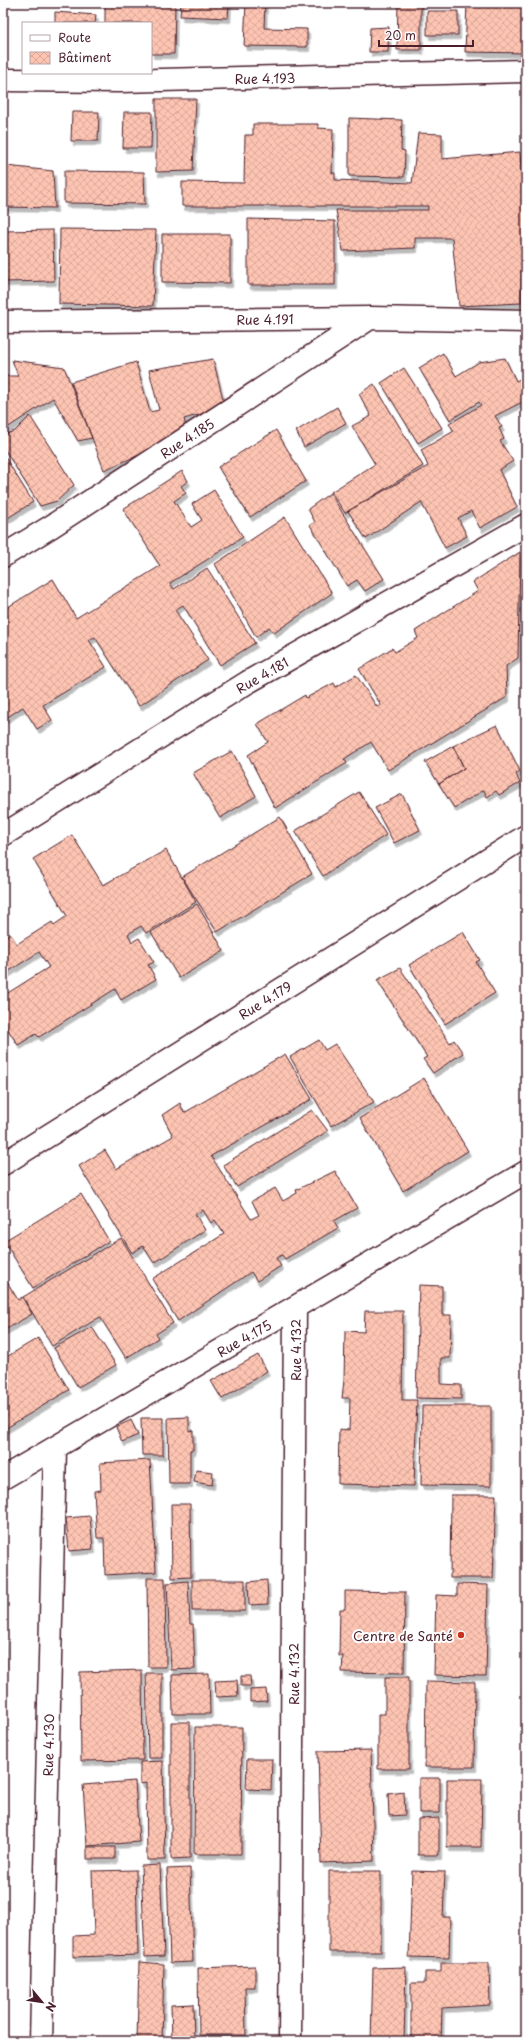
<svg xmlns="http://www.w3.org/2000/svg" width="529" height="2044" font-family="'Playpen Sans',sans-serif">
<defs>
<pattern id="building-cross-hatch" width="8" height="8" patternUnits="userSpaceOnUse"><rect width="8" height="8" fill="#fdc4b2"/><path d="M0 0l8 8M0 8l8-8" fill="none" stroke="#daa899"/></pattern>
<filter id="shadow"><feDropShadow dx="2.5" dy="4.5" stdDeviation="0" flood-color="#0004"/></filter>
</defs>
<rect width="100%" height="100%" fill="#fff"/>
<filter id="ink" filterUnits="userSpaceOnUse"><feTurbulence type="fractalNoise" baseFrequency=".025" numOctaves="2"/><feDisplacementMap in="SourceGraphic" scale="8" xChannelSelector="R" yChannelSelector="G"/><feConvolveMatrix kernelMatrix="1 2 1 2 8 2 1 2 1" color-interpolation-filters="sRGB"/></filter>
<g filter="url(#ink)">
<path fill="url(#building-cross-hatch)" stroke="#4a1f2b" filter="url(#shadow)" d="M105,3H175L174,54H151V23H105Z
M181,3H229L228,18L180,16Z
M246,3H265L264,28L307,29V47L244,46Z
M398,3H421V50H397Z
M467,3H526V53L465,52Z
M427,11H458V35H427Z
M55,12L96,15L95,23H55Z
M389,27L388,52H369L370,28Z
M156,99H196L193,171L156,172Z
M72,112H99L98,141H71Z
M124,112H152L151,148H123Z
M349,118L402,120L401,150L405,151L404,177L349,176Z
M253,124H318V128L333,129L332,173H335V180L412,183L418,133L442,134V159L520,152L523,201L526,203V236L522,251L521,303L459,306L452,238H415V248L343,251L336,210H428V206H182V182L244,183L245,135H253Z
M6,166L53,171L55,208L3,207V172L6,173Z
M64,171L144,172L145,204L64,203Z
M248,219L335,221V285H248Z
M60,229L156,230L153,306L59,304Z
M53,230L54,281L3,282V231Z
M162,234H230V283L162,282Z
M443,353L456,376L479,362L505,358L516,381L526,376V400L495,416L502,427L499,428L504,439L500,441L513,461L499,470L517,507L480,528L471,511L458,518L467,536L445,548L421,502L366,539L348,511L428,466L421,450L454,431L449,424L481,405L479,402L450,420L419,368Z
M213,359L225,407L184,419L188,434L104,470L71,382L136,362L150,412L159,410L149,370Z
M12,360L64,367L92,438L78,441L53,398L4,430L3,376H18Z
M404,368L442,428L418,443L381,383Z
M374,384L423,466L345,513L331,492L375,464L352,426L371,416L359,394Z
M337,407L346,423L304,447L296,431Z
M30,416L74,485L57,501L40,506L3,447V435L15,431Z
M276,430L306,481L250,517L218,467Z
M3,454L33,502L3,521Z
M182,471L188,481L181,486L186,493L174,501L191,527L202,520L192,504L214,490L243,537L170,583L174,589L207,568L255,643L220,665L183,605L175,610L208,660L139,706L95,637L89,640L106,667L43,705L52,720L37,729L23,707L3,720V675H6L3,669V610L53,579L76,618L160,566L123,509Z
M330,493L384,579L365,591L357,580L347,586L310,525L315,522L308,509Z
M285,517L332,593L274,633L269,627L256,637L215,564Z
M520,552L518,658L506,666L507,697L388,770L371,742L344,759L347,763L275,808L248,755L268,742L257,724L305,695L306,698L334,683L336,687L356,675L377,707L381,705L359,669L392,648L395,652L418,638L415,631L478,591L473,582Z
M497,725L520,771L516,774L520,783L499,795L496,791L487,797L484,790L454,808L439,784L464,768L453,746Z
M453,746L464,768L439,784L425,762Z
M232,751L256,796L220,818L193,773Z
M359,792L386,835L323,876L295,831Z
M402,794L420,830L394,843L375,808Z
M280,817L312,874L217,932L182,877Z
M72,835L103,885L166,850L196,902L146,933L141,926L128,934L132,942L139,938L154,962L148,965L156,979L121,1000L115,989L39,1037L36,1034L18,1045L3,1022V996L49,967L39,952L3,975V938L10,933L17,944L52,922L54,925L67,916L33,859Z
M197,904L224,951L179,978L151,932Z
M463,932L480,960L476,962L495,993L445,1024L409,965Z
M400,968L450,1043L454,1040L463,1053L433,1073L423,1059L427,1057L377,980Z
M319,1040L325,1050L335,1044L374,1102L331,1126L290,1057Z
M285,1054L312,1099L211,1156L251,1219L259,1215L252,1201L275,1188L283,1201L297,1193L296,1190L335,1171L357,1208L334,1221L338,1228L285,1259L282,1255L276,1258L281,1266L257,1281L251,1272L178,1321L152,1279L224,1234L215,1220L211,1223L203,1210L195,1214L205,1230L154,1263L143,1246L132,1253L79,1166L105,1150L116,1169L173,1136L162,1115L180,1103L184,1113Z
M424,1078L468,1151L403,1191L360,1118Z
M312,1110L328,1131L237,1187L223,1165Z
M81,1194L109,1241L33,1288L4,1241Z
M121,1238L173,1323L156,1334L158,1338L126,1358L100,1317L52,1346L23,1297Z
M3,1275L18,1300L22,1297L32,1314L3,1331Z
M419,1285L442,1286V1315H451L450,1358H441V1384L461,1385V1399L416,1398Z
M365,1311H403L402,1400H417L414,1486L338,1484L339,1429L349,1430L350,1398H342L344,1380L345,1331L364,1332Z
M92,1327L116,1365L78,1387L54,1348Z
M38,1338L69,1390L3,1430V1359Z
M258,1355L267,1371L222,1399L211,1381Z
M422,1406H491V1486L421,1485Z
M189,1417V1431L193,1430V1450H190V1484H169L168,1418Z
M141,1418H163V1455H142Z
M131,1420L138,1435L122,1442L116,1427Z
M150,1460L156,1572L105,1575L104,1538H97L94,1491L101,1490L100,1463Z
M196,1470L213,1472L212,1485L194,1482Z
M451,1495H496L493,1578H450Z
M171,1504H190L191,1577L172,1578Z
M90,1516L93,1549L69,1551L66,1518Z
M147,1578H165L166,1667H148Z
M192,1580H245V1611H192Z
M267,1580L268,1604L249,1605L248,1582Z
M188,1581L190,1624H193L195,1669L171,1670L167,1583Z
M457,1584L488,1585L486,1676L434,1675L436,1595L457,1596Z
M345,1591L405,1592L404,1673L342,1672L343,1656H339L340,1609H345Z
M3,1617L5,1664H3Z
M142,1670L143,1760L81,1761L80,1672Z
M146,1673H162V1758H148Z
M209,1674L210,1714H173L172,1675Z
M241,1676H250L251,1686H241Z
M385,1677H409V1769H378V1714H385Z
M237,1680L238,1696L216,1697L215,1681Z
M426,1681L475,1682L474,1767H425Z
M266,1689L267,1701L250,1702V1690Z
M171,1722H190V1858L171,1859Z
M195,1727H242L241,1854H194Z
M371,1750L374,1861L321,1863L318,1751Z
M247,1759H272L271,1790L246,1789Z
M163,1761L165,1860H147L146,1783L140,1784V1762Z
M419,1778H440V1813H419Z
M447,1779H482L481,1847H447Z
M135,1781L139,1842L87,1846L83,1785Z
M404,1792L405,1815L389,1816L388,1794Z
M439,1818V1855H418V1819Z
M87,1847H115V1859H87Z
M160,1865L164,1956L145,1957L141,1866Z
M190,1868L193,1962L170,1963L167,1869Z
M136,1870L138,1955L73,1957V1936L94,1935L92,1871Z
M329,1871H381V1952H329Z
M412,1871L445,1872L443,1917H450L449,1958L409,1957Z
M139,1962L164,1964L162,2041H137Z
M441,1963H489L490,2005L442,2008L441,2041H411V1983H425V1972H441Z
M255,1966V1987H245L246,2035H199L198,1968Z
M406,1967L404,2041H371L373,1968Z
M193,2004L194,2041H172L171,2005Z"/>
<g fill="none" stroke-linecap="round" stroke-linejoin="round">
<g stroke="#4a1f2b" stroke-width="25">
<path id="minor" d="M3,80L120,81L526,71
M3,322L370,318L526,321
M3,556L52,526L370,318
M3,835L248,682L526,525
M3,1478L526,1172
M41,2041L55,1448
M290,2041L295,1308"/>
</g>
<g stroke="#4a1f2b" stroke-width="25">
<path id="tertiary" d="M3,1164L526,836"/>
</g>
<use href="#minor" stroke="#fff" stroke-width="22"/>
<use href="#tertiary" stroke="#fff" stroke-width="22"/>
</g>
</g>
<circle fill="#c8321e" stroke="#fff" stroke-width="1.5" cx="461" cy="1635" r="4"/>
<g text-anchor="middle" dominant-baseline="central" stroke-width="4" stroke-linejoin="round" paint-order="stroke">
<g font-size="13" fill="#4a1f2b" stroke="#fff">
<text transform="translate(265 78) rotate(-1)">Rue 4.193</text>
<text transform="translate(265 319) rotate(-1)">Rue 4.191</text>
<text transform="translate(187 438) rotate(-33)">Rue 4.185</text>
<text transform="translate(262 675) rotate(-30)">Rue 4.181</text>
<text transform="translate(265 1000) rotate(-32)">Rue 4.179</text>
<text transform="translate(244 1338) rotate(-30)">Rue 4.175</text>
<text transform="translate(295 1350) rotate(-90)">Rue 4.132</text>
<text transform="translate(293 1674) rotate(-90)">Rue 4.132</text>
<text transform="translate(48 1745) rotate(-89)">Rue 4.130</text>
</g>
<g font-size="13" fill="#4a1f2b" stroke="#fff" text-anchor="end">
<text x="453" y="1635">Centre de Santé</text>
</g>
</g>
<rect width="529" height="2044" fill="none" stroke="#fff" stroke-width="16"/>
<rect x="8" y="8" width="513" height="2028" fill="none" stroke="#4a1f2b" stroke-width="1.5" filter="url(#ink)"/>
<rect x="22" y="22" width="130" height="52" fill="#ffffff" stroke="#b7a5aa"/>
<rect x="30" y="35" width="20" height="6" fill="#ffffff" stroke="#b7a5aa"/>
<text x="58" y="42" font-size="12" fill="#4a1f2b">Route</text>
<rect x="30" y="52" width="20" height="12" fill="url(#building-cross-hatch)" stroke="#b7a5aa"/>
<text x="58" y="62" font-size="12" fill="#4a1f2b">Bâtiment</text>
<g transform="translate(42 2002) rotate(119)" stroke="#ffffff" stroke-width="3" paint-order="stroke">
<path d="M0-3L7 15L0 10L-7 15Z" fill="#4a1f2b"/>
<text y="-6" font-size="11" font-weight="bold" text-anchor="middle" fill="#4a1f2b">N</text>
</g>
<path d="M379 40v6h94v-6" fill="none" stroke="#4a1f2b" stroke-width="2"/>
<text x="385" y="40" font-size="12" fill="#4a1f2b" stroke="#ffffff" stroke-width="3" paint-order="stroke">20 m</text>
</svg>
